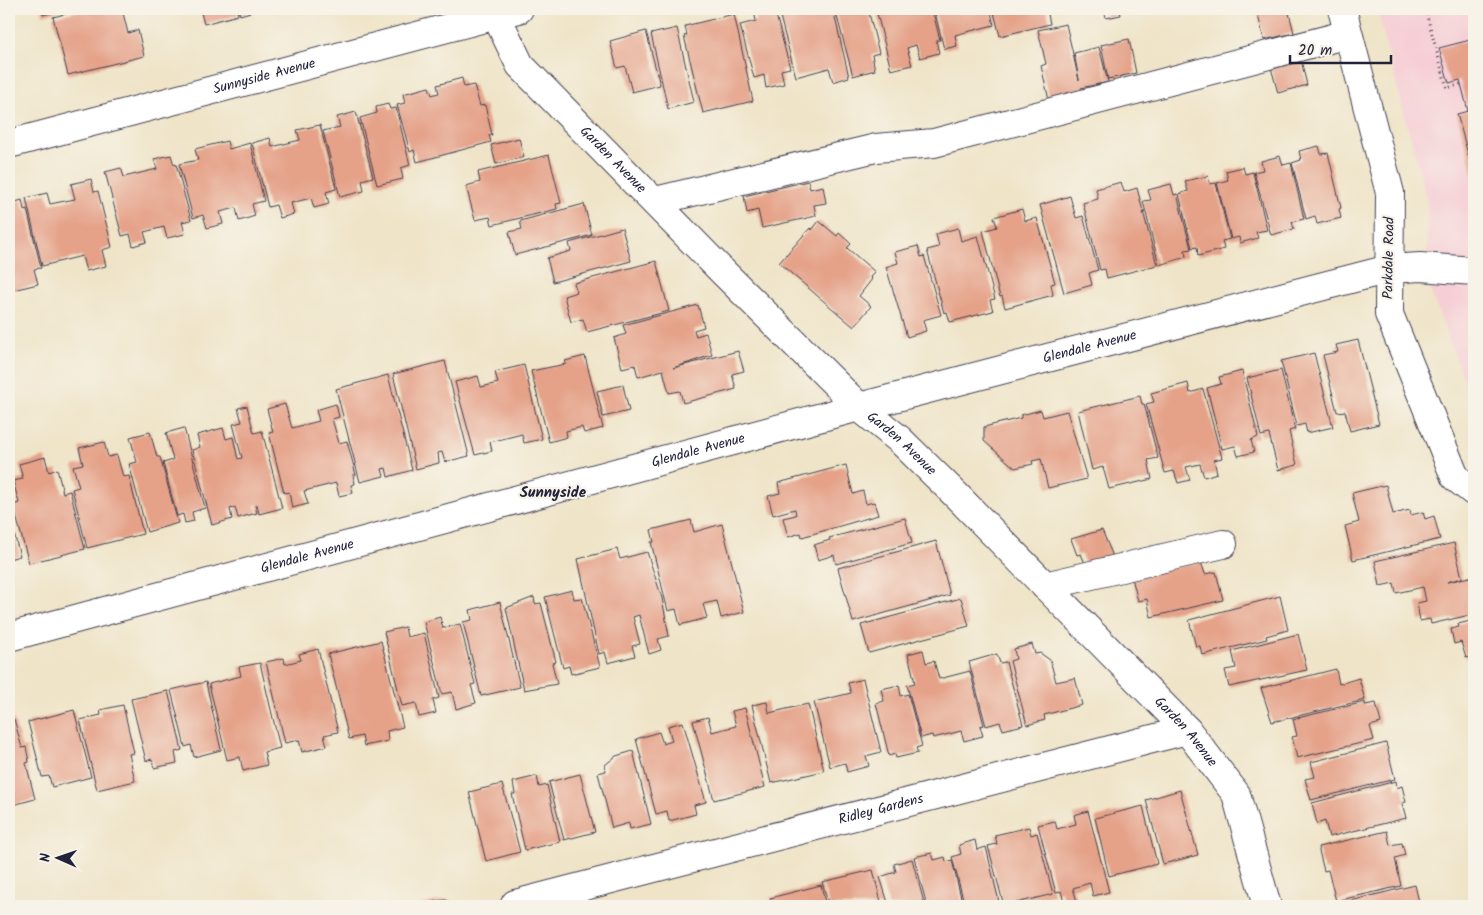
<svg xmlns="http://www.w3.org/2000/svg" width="1483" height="915" font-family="Kalam,sans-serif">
<rect width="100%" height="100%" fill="#f7f3e8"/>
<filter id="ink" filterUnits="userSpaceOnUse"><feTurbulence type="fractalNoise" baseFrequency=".02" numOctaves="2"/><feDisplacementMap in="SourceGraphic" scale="10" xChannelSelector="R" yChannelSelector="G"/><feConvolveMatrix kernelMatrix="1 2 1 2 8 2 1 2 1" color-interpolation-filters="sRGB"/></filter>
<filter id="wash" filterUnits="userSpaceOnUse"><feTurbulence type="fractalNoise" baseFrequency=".0096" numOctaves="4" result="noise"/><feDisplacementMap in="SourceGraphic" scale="20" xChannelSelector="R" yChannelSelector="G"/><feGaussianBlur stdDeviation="1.12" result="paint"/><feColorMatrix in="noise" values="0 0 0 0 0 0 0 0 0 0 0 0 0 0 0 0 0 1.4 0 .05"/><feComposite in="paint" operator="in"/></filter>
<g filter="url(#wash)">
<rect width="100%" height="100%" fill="#efe4c8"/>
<path fill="#f6cfd6" d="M1377,9H1474V406L1427,282V201Z"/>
<g id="blocks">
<path fill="#e5a289" d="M42,9H66L43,15Z
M85,9H122L128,33L138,30L144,56L68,75L53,17Z
M200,9H237L238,15L204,24Z
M238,9H261L240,15Z
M764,9H772L774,16L776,15L790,68L781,70L784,84L766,88L764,75L754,78L740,25L756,21L754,11Z
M778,9H833L849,77L833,82L829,68L796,77Z
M835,9H868L879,53L872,55L875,70L853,76Z
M876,9H932L940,40H936L939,53L920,58L916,45L907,48L912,65L891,70Z
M934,9H990L994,25L955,35L957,46L944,49Z
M993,9H1047L1050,24L1000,36Z
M1104,9H1119L1121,15L1106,18Z
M1266,9H1288L1294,33L1264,40L1257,11Z
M734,14L753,101L703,113L684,36L687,35L685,26Z
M1066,24L1079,80L1074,53L1099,47L1108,82L1081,88L1082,92L1049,100L1041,66L1046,64L1038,30Z
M677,28L694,102L668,109L651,34Z
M646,31L660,85L632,92L625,66L617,68L610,41Z
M1129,39L1136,73L1108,79L1101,45Z
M1474,39V176L1457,114L1468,111L1460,80L1449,83L1439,48Z
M1300,56L1307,85L1278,93L1270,64Z
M462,78L464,87L474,85L480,106L485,105L492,135H489L491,142L417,162L414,150L410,152L397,105L405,103L403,94L429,87L432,95L435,94L439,93L437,85Z
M388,104L390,109L396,108L410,165L401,168L403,179L377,185L360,118L377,113L376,107Z
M356,112L373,177L362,180L364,191L340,197L323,131L340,127L337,117Z
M320,125L336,189L326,192L329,204L314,208L311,198L291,203L294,214L280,218L276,205L268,207L252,143L270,138L272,147L300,140L297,130Z
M519,138L524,157L496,164L491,145Z
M227,141L229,149L250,143L264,201L252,204L255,216L239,221L236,208L220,212L223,224L207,228L203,215L193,218L179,164L198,160L195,149Z
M1319,146L1321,154L1328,153L1341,208L1339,209L1341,218L1317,224L1315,216L1306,219L1292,163L1301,160L1299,151Z
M171,155L174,165L176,164L191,220L182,222L185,234L167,238L164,227L144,232L147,242L133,246L130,234L122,236L105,172L121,168L124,177L157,169L154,159Z
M549,155L561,203L556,204L557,209L492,225L490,217L475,220L466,186L480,182L478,172Z
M1280,156L1283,165L1291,163L1304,219L1292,222L1294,229L1271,235L1254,172L1263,170L1261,161Z
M1243,167L1245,174L1253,172L1267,230L1256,232L1258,238L1240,243L1239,237L1231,239L1217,183L1228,180L1226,171Z
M1208,176L1210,184L1216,183L1230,239L1222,241L1224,249L1198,256L1197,247L1192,248L1179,194L1188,191L1185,181Z
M91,179L94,192L98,191L112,247L102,250L106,266L86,271L82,256L42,266L26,198L47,193L50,204L75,199L71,184Z
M808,181L810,189L823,186L826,203L814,205L816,216L762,228L758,210L747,213L744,196Z
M1121,182L1124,192L1137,188L1157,265L1107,278L1105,269L1100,270L1083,203L1098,199L1096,189Z
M1171,184L1174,195L1177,194L1191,249L1185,250L1186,257L1159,265L1143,201L1151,200L1148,190Z
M1070,196L1076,218L1083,216L1098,270L1089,273L1092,285L1064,293L1040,205Z
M22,200L24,210L27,209L41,268L34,269L38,284L9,291V204Z
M584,204L592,235L515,255L509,232L522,229L520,221Z
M1022,209L1025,221L1037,218L1055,283L1051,284L1053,295L1005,308L1002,296L1000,297L983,231L997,227L994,217Z
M819,221L837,236L839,233L848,241L851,244L847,248L875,272L870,277L872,279L859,296L871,306L854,327L779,263L810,228L812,230Z
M622,228L631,261L553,282L547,258L571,251L569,243Z
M958,228L961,241L978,236L995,299L990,300L993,311L950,322L947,312L944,313L927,250L939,247L936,234Z
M918,246L921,257L924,256L941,315L923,320L926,331L907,337L886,267L898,263L895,252Z
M656,261L669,311L587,332L583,319L571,322L564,296L577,292L574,283Z
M698,305L704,327L694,330L696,336L706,333L712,355L673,368L738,351L744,371L732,374L736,389L683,403L680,391L669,393L663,370L638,377L635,365L622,368L614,338L626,334L623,325Z
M1358,340L1379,424L1350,431L1345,411L1337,412L1323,355L1338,352L1336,345Z
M1314,353L1333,427L1307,433L1305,424L1297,426L1281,361Z
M585,356L603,428L584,433L582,427L566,431L567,437L549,442L531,371L566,364L565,361Z
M445,361L469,456L445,462L442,452L438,453L439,463L416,469L393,374Z
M524,365L542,439L524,443L522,434L490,442L492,451L475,455L455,382L478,376L481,387L498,383L495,372Z
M1281,370L1295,429L1289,431L1297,465L1278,470L1269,434L1261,436L1247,378Z
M1242,371L1258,437L1251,440L1254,452L1238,456L1235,446L1222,449L1207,388L1221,384L1219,377Z
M388,375L412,470L388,477L386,468L382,469L384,476L360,482L336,389Z
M1188,383L1190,393L1203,389L1222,458L1214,460L1217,473L1204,477L1200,464L1186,467L1190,480L1178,483L1174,471L1165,473L1146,404L1154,402L1151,393Z
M623,385L629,411L603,417L597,391Z
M1140,396L1142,404H1144L1158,458L1148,460L1152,479L1109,489L1103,467L1092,470L1078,411Z
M285,404L292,428L319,421L316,410L336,404L339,417L332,419L339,443L347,441L356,475H353L355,484L351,485L353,493L339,496L336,483L304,491L308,504L292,508L289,492L284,493L269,433L273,432L267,409Z
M247,406L254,433L262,431L282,508L259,514L257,504L255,505L257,513L238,518L235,507L230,509L232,519L212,525L192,450L200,447L197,435L223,428L226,439L233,437L238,459L242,458L233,424L242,422L238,408Z
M1041,410L1043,417L1067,411L1087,479L1048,488L1041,459L1032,461L1033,464L1015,468L984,441V427L1021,418V415Z
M184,428L205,508L192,512L194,521L185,523L183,514L177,516L163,463L173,460L166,433Z
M150,432L157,457H160L178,523L147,532L129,464L137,462L130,437Z
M104,442L108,457L117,455L123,477L129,476L143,534L87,548L72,489L79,487L73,466L83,464L79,448Z
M45,457L49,472L57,469L63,493L70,491L85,549L29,563L13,505L19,503L13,481L23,479L19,464Z
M846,465L853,494L863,491L866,504L874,502L878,515L802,537L801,533L788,537L783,518L796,515L795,509L773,515L768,496L780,493L778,483Z
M1386,485L1393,514L1410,510L1411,515L1423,512L1425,519L1434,516L1440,539L1353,560L1345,526L1359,522L1352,493Z
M9,514L20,556L9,559Z
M905,518L912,543L836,564L834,555L818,560L814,545L830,540L829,538Z
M691,520L694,532L722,524L744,612L721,618L717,601L703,604L707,618L680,625L676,609L668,611L651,542H654L651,530Z
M1102,530L1114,559L1087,568L1081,554L1077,555L1071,539Z
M936,541L950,595L853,622L838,568Z
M1454,543L1462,578L1447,582L1474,576V614L1431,624L1430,619L1420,621L1417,603L1426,601L1423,587L1396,593L1394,583L1380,586L1375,561Z
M617,549L620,559L647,552L662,598L669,636L658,639L661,650L649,654L639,615L633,617L640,644L632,646L635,656L608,663L605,652L599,654L578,559Z
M1201,562L1205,574L1216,572L1223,600L1151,617L1147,599L1138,601L1132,578Z
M572,590L574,599L582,598L600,667L571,674L569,666L563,668L545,597Z
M1280,596L1288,630L1266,636L1267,639L1202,655L1200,646L1196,647L1189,620Z
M534,597L535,604L541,603L556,662L552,663L557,684L524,690L506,608Z
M961,598L969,626L869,653L861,625Z
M500,602L520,687L481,696L463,622L472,620L470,610Z
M440,617L443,628L460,624L475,684L471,685L476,703L456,709L452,692L442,694L424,622Z
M1474,620V656L1466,658L1461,642L1454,644L1451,629L1459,627L1458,624Z
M405,627L407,637L424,633L439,698L433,700L436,713L419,717L416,703L402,706L384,632Z
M1298,634L1307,670L1229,687L1225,670L1236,668L1232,651Z
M381,641L403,727L387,731L388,741L364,746L362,736L349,739L328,654Z
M1032,644L1035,654L1040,653L1050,660L1056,682L1075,678L1082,705L1044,715L1045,720L1027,725L1010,661L1016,659L1014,649Z
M318,649L338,732L324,735L327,746L302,752L299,740L285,743L266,662L284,658L285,664L301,660L299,654Z
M923,650L926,663L934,661L939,679L970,671L984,725L980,726L983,736L964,741L961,731L933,738L932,735L921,738L907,685L915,683L908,654Z
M997,654L1000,663L1006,662L1023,725L1003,730L1000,722L986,726L969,662Z
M260,663L280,748L264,752L267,765L243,771L240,757L227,760L209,684L241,676L239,667Z
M1336,669L1339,684L1359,678L1365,700L1272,722L1261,688Z
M863,679L881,752L866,756L869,766L847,772L845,763L830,767L814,702L851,693L848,683Z
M206,682L221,750L194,757L191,745L185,747L171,690Z
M899,685L901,696L908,694L922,746L916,748L918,753L896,758L895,754L889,756L876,703L884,701L881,689Z
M168,691L182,750L175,752L177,763L154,768L152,759L146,761L131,699Z
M767,702L769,713L808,704L824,771L771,783L752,705Z
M1365,702V705L1376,703L1381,723L1370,726L1374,740L1297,758L1292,737L1297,736L1293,719Z
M123,705L134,753L129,754L135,781L97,790L80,720L101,715L100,710Z
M745,708L765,787L714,800L693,721L708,717L712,732L736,726L732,711Z
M74,710L91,777L52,787L49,776L42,777L28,722Z
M14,719L22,748L26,747L29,762L26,763L35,799L9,806V721Z
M683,722L706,802L694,805L696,814L669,821L667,811L656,814L636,739L659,732L663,744L672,741L668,726Z
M1386,743L1395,779L1311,800L1305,779L1315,777L1311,762Z
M633,751L651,824L630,829L629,823L612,828L598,773L606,771L605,765L616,756Z
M580,774L595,832L564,840L549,782Z
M537,776L539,787L547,785L560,842L525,850L512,794H515L513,782Z
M1396,781L1397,788L1402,786L1406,802L1402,803L1406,818L1329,837L1325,821L1317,824L1312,803Z
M502,784L520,852L486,861L469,792Z
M1180,790L1198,855L1163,864L1146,800Z
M1143,806L1157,864L1109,876L1095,818Z
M1088,811L1109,892L1093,896L1090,883L1073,888L1078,905L1065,906L1061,891L1056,893L1038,825L1055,821L1057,829L1076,824L1074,815Z
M1029,827L1031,835L1037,833L1053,894L1004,906L988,846L997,844L995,835Z
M1387,831L1390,845L1402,843L1405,855L1395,858L1401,886L1336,901L1328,870L1324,871L1318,847Z
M975,840L977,850L986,847L1000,906H965L952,857L961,854L959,845Z
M932,853L934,860L945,857L946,862L952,860L963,906H927L914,857Z
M912,859L925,906H889L880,877L896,872L894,864Z
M873,870L882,906H829L822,882Z
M821,885L826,906H773L770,898Z
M1415,885L1420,906H1343L1342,903Z
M446,900L458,906H416L436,901Z"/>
</g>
</g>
<g filter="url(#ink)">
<use href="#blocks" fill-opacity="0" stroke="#413f50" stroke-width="1"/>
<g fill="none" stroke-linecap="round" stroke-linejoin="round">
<g stroke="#413f50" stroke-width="30">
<g id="minor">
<path id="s1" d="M493,9L520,65L721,270L859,407L900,440L955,494L1187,730L1236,794L1267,906"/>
<path d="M1342,9L1390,193L1389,314L1455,477L1474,492"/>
<path id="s2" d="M9,144L519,9"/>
<path d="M655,201L876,148L934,143L1348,34"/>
<path d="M1045,586L1223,544"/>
<path id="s3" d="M9,637L859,407L1389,269L1420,267L1474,271"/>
<path id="s4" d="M515,904L1187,730"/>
</g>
</g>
<path stroke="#413f50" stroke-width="3" stroke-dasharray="1 4" stroke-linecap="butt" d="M1425,9L1447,88L1461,84"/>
<use href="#minor" stroke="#fff" stroke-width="28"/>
</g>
</g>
<g text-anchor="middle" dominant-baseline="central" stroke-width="4.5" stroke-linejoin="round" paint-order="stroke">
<g font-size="14" fill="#22223b" stroke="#f7f3e8">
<text stroke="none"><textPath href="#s2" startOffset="264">Sunnyside Avenue</textPath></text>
<text stroke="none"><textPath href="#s1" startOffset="195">Garden Avenue</textPath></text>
<text transform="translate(1389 258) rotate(-89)">Parkdale Road</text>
<text stroke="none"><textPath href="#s3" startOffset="1119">Glendale Avenue</textPath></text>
<text stroke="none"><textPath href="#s1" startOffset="600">Garden Avenue</textPath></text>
<text stroke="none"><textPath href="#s3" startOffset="714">Glendale Avenue</textPath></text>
<text stroke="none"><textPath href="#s3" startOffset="309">Glendale Avenue</textPath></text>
<text stroke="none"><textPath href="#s1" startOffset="1005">Garden Avenue</textPath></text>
<text stroke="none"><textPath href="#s4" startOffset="378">Ridley Gardens</textPath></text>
</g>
<g font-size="15" font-weight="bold" fill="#22223b" stroke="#f7f3e8">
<text x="553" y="493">Sunnyside</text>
</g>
</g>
<rect width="1483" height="915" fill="none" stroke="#f7f3e8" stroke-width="30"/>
<g transform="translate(58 858) rotate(272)" stroke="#f7f3e8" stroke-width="4" paint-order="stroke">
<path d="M0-4L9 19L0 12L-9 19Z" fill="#22223b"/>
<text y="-8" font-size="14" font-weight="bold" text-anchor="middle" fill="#22223b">N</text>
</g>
<path d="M1290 55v8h101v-8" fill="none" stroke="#22223b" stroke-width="2.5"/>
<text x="1298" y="55" font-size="15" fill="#22223b" stroke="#f7f3e8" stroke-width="4" paint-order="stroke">20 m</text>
</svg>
